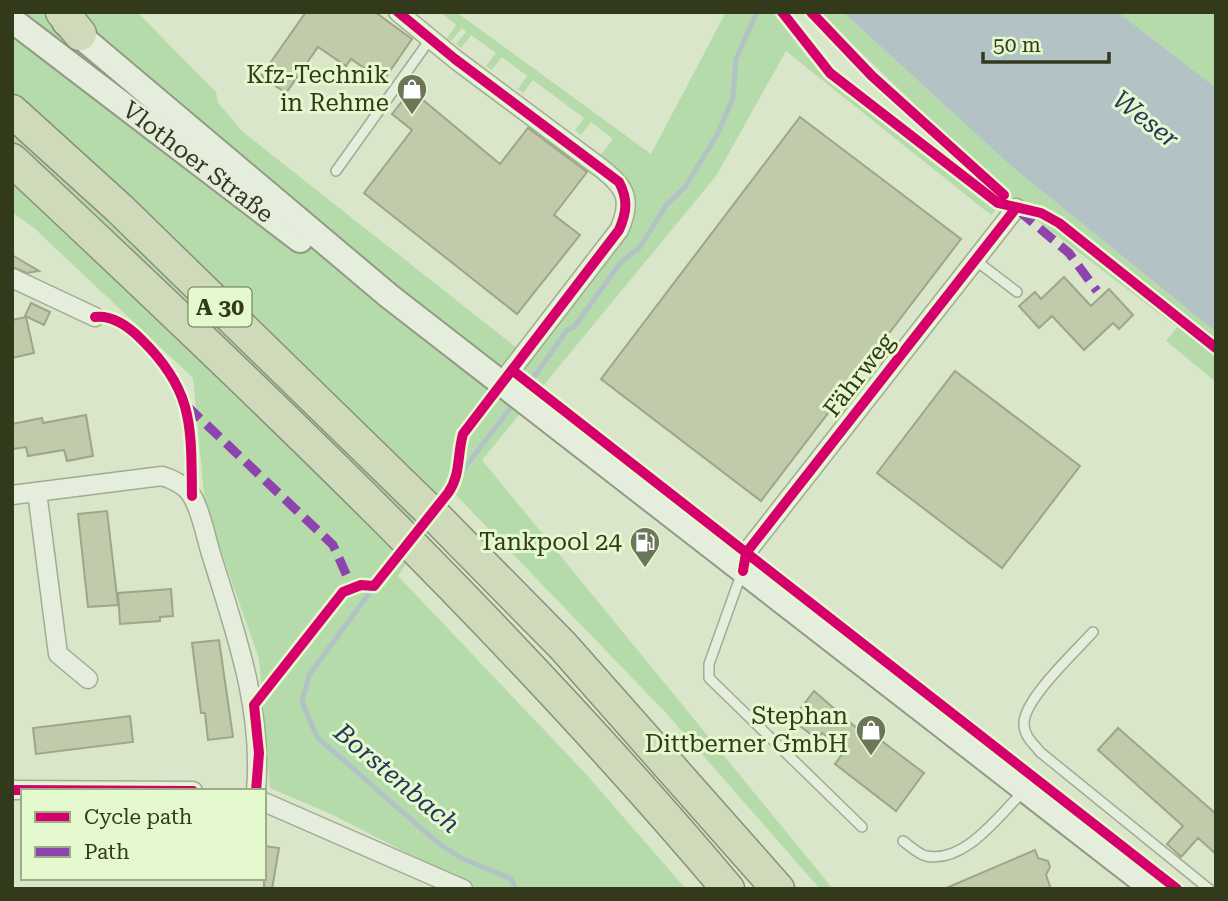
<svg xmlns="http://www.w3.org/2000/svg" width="1228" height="901" font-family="'Roboto Serif',serif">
<rect width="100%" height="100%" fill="#d9e6c9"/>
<path fill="#b5dbaa" d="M12,12H137L216,92L218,103L243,132L527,356L633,204L624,176L600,156L613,139L591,122L581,135L575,130L584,118L533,80L523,93L518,89L527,76L502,57L492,70L486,66L496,53L471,35L461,48L456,44L466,32L462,28L451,41L447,38L456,25L440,12H456L651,154L726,12H775L795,33L998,208L991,215L786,51L716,176L482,460L833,889H820L666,713L454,493L398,576L585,773L686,889H477L333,815L270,788L259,659L205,505L193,378L34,228L12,212Z
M819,12H843L1011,166L1216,332V382L1166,341L1177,327L1026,212Z
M1118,12H1216V88Z"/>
<path fill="#b2c2c5" d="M843,12H1118L1216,88V332L1011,166Z"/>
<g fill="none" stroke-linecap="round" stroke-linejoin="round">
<path stroke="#b2c2c5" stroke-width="5" d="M524,391L567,330L574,327L621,262L640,247L667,204L685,187L717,135L733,98L736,59L757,12
M436,505L515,402
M402,549L309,675L302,702L317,737L438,843L463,859L512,879L515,889"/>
</g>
<path fill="#c1caaa" stroke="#9ea689" stroke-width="2" d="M306,12H375L412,39L383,81L351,59L346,66L318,47L286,93L261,76Z
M411,90L500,164L528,128L587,172L554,215L580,235L517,314L364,193L412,130L392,114Z
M800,117L961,239L761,501L601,379Z
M12,255L39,271L27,273L12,267Z
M1064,277L1091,306L1109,289L1133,315L1119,329L1113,323L1084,350L1052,316L1039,328L1019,306L1035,292L1041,299Z
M31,303L50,312L44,325L25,316Z
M26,317L34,353L12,358V320Z
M955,371L1080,466L1002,568L877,473Z
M86,415L93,456L67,461L64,450L28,456L26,447L12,449V424L42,418L43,423Z
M107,511L118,605L88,607L78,514Z
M171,589L173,616L160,617V621L120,624L118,593Z
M219,640L233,737L208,740L205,713H201L192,643Z
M814,691L860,731L863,727L924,773L896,811L835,764L845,750L822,733L817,739L792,720Z
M130,716L133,742L36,754L33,728Z
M1118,728L1216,814V854L1198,838L1181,857L1167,844L1183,826L1098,750Z
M264,846L279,848L272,889H264Z
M1035,850L1038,858L1048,861L1050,867L1046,875L1051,889H944Z"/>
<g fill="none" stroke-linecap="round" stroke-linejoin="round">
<g stroke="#a2ab93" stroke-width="12">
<path id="service" d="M336,171L431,38
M975,260L1017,292
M742,572L709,664V678L862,827
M1093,632C1076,651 1023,700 1024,724C1024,736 1033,743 1040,752L1209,889
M903,841C910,846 918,854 926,856C965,864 999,815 1023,792"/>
</g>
<g stroke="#a2ab93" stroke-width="21">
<path id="minor" d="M398,12L455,59L601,168C625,187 633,199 619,230L502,382
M12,278L95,317
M37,492L58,654L88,679
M12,495L162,476C173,479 186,486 192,496C202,513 206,539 212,557C236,634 263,709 256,791
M743,571L746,553L1016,208
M12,790L193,791
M264,802L463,889"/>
</g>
<g stroke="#929a83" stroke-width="28">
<g id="secondary">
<path id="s1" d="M12,20L300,240"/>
<path d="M65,23L389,296L1153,889"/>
</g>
</g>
<g stroke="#88907a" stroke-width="35">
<path id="motorway" d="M62,12L80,34
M12,111L120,209L434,515L563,646L778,889
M12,160C261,393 508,628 728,889"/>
</g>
<use href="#service" stroke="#e5eddc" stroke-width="9"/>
<use href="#minor" stroke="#e5eddc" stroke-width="18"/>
<use href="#secondary" stroke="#e5eddc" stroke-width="24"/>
<use href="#motorway" stroke="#cedaba" stroke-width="32"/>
<path stroke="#8e44ad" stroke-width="9" stroke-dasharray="18 9" stroke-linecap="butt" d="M1019,211L1069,253L1097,291
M187,406L333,545L352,587"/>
<g stroke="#e5f9ce" stroke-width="15">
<path id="cycleway" d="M782,12L830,73L998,203L1041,213L1059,223L1216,348
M811,12L872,76L1004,195
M95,317C112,315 129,327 141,339C194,391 191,425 192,496
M512,370L1177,889
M743,571L746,553L1016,208
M12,790L193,791
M256,791L259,753L254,705L343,592L361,585L374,586L448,493C461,475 457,455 463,434L619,230C627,212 628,199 619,182L455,59L398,12"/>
</g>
<use href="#cycleway" stroke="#d6006c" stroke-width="10"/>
</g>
<defs>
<g id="shop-pin" transform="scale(1.575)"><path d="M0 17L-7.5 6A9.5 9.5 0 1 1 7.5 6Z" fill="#6c7658" stroke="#e5f9ce"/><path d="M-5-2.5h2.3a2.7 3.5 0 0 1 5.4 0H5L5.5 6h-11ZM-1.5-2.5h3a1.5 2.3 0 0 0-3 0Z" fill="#fff"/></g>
<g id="fuel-pin" transform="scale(1.575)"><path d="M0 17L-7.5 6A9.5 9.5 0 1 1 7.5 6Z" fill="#6c7658" stroke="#e5f9ce"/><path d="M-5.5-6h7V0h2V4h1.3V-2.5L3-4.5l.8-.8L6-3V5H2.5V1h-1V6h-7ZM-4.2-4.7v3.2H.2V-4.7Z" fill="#fff"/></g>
</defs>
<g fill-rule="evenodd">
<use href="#shop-pin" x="412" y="89"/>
<use href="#fuel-pin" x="645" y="542"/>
<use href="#shop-pin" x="871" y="730"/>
</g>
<g text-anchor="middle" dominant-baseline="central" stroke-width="6" stroke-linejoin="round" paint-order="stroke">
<rect fill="#e5f9ce" stroke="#687351" stroke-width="2" x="188.5" y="287.5" width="63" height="39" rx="5"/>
<g font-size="23" font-weight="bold" fill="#323a1b">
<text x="220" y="307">A 30</text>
</g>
<g font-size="24" fill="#323a1b" stroke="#e5f9ce" text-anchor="end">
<text x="389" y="75">Kfz-Technik<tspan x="389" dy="28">in Rehme</tspan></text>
<text x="622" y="542">Tankpool 24</text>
<text x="848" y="716">Stephan<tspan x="848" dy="28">Dittberner GmbH</tspan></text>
</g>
<g font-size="24" fill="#323a1b" stroke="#e5f9ce">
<text stroke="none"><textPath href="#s1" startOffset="234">Vlothoer Straße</textPath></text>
<text transform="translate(859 375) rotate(-52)">Fährweg</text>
</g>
<g font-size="26" font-style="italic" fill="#28385c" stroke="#e5f9ce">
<text transform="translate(1146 119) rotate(38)">Weser</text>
<text transform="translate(397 778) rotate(40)">Borstenbach</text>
</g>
</g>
<rect width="1228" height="901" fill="none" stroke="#323a1b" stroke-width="28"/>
<rect x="21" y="789" width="245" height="91" fill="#e5f9ce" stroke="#9dad86" stroke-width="2"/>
<rect x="35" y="812" width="35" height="10" fill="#d6006c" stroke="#9dad86" stroke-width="2"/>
<text x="84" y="824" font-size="21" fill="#323a1b">Cycle path</text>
<rect x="35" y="847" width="35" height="10" fill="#8e44ad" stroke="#9dad86" stroke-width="2"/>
<text x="84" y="859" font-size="21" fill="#323a1b">Path</text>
<path d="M983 52v10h126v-10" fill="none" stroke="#323a1b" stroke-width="3.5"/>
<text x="993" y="52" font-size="21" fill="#323a1b" stroke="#e5f9ce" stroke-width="5" paint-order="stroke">50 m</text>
</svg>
